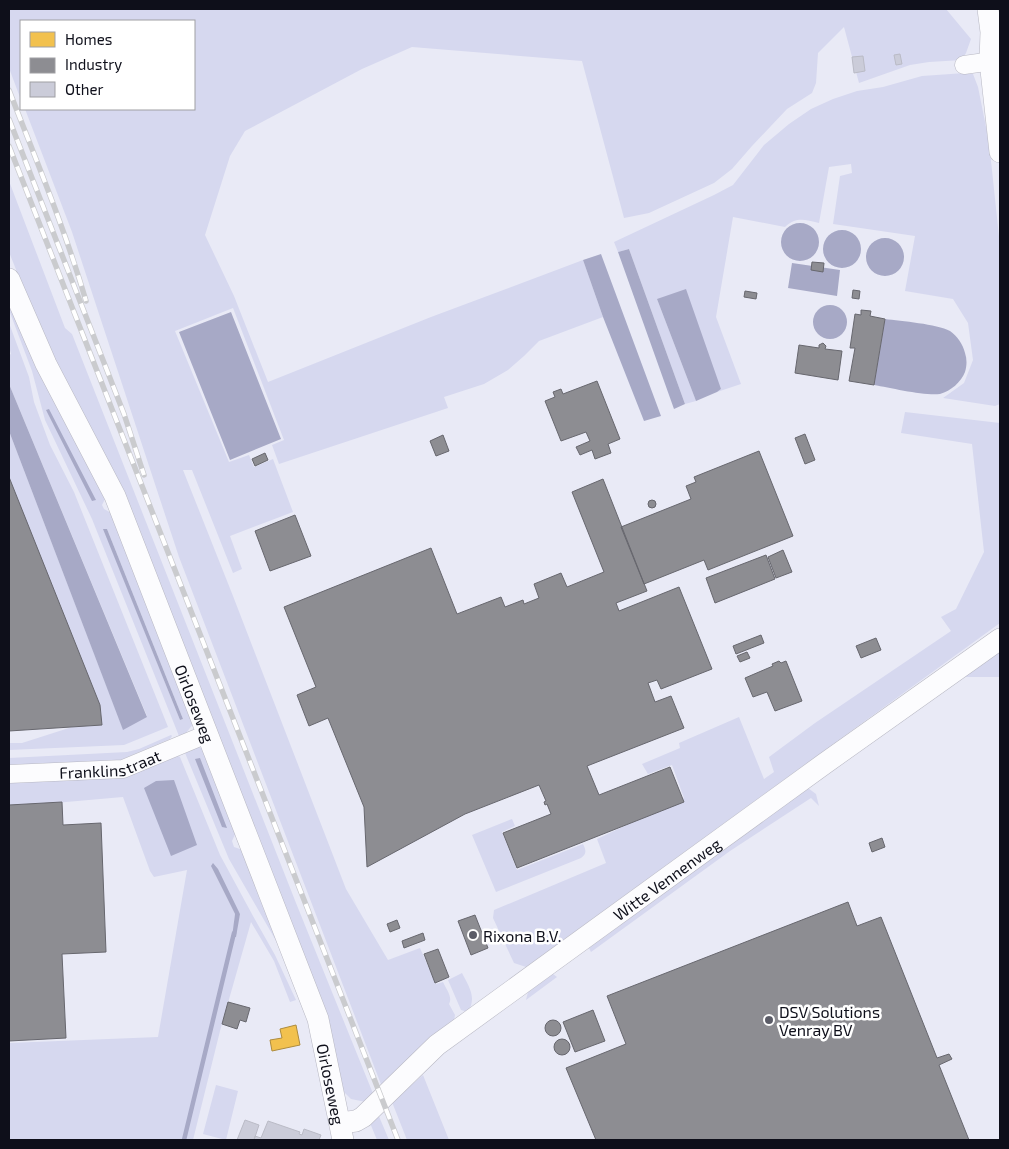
<svg xmlns="http://www.w3.org/2000/svg" width="1009" height="1149" font-family="'Exo 2',sans-serif">
<rect width="100%" height="100%" fill="#e9eaf6"/>
<path fill="#d6d8ef" fill-rule="evenodd" d="M9,9H946L971,39L966,53L962,60L929,62L910,65L859,83L844,27L818,53L816,83L812,93L787,109L752,146L732,169L714,183L649,213L624,218L582,61L412,47L362,69L245,131L230,156L205,235L234,296L268,382L431,317L583,260L603,317L539,341L524,356L508,370L484,384L444,397L448,408L279,464L272,445L284,440L233,308L175,331L229,462L249,455L254,467L273,459L293,512L230,536L242,569L233,573L192,470H183L233,596L346,889L388,960L420,948L436,984L443,982C446,989 453,997 449,1004L455,1015L454,1021L382,1087L179,557L72,232L25,109H194V21H21V100L9,68Z
M965,73L973,74L978,87L989,142L1000,246V404L995,406L943,398L964,383L973,360L968,323L953,299L905,291L915,236L833,224L840,176L852,173L851,164L829,167L819,223C805,220 797,216 785,227L733,217L716,317L741,384L717,392L721,389L657,299L696,401L685,404L629,249L618,252L614,242L714,195L733,185L764,145L789,124L811,109L833,99L857,91L883,87L922,76Z
M9,181L65,328L72,334L296,903L374,1096L366,1102L351,1099L344,1092L9,252Z
M9,293L106,497L102,505L104,509L115,515L197,719L186,733L179,736L92,519L45,420L32,371L9,310ZM107,529L183,719L180,720L104,530Z
M9,323L29,377L34,402L50,445L74,492L168,727L124,745L9,750V743H22L97,719L82,684L9,506V431L123,729L147,716L9,384V355L11,354L9,347Z
M905,412L1000,423V623L526,967L514,963L493,918L494,910L606,863L597,839L684,798L672,765L648,774L642,764L680,748L679,743L739,717L764,779L774,772L769,757L815,723L951,631L941,617L956,609L984,552L972,444L901,433Z
M1000,647V677H961Z
M171,735L172,736L170,739L118,761L9,768V758L127,752L139,749Z
M199,747L207,752L238,828L232,841L234,847L246,851L283,953L229,859L183,748Z
M176,755L180,757L220,855L253,916L275,955L296,1000L290,1002L274,961L251,922L220,1031L193,1140H9V1043L158,1037L187,870L154,877L150,871L123,797L9,807V780ZM211,866L240,914L233,937L235,914Z
M808,788L816,794L819,806L811,798L730,851L591,952L589,948Z
M512,819L515,826L502,832L517,870L583,844C586,850 587,854 581,858L496,892L472,835Z
M462,973C469,987 477,997 468,1012L461,1010L448,980Z
M553,974L557,977L526,1000L528,992Z
M423,1075L449,1140H407L392,1102Z
M216,1085L238,1091L226,1140L203,1134Z
M378,1114L389,1140H377L370,1123Z"/>
<path fill="#a7a9c6" d="M781 242a19 19 0 1 1 38 0a19 19 0 1 1-38 0Z
M823 249a19 19 0 1 1 38 0a19 19 0 1 1-38 0Z
M866 257a19 19 0 1 1 38 0a19 19 0 1 1-38 0Z
M629,249L685,404L674,409L618,252Z
M601,254L661,416L644,421L603,317L583,260Z
M792,263L840,270L837,296L788,288Z
M686,289L721,389L717,392L696,401L657,299Z
M813 322a17 17 0 1 1 34 0a17 17 0 1 1-34 0Z
M231,312L281,439L230,460L179,332Z
M885,319C901,321 937,324 950,331C957,336 963,344 965,353C967,359 967,365 965,372C961,382 951,391 940,394C925,396 891,388 874,385Z
M9,384L147,717L123,730L9,431Z
M49,409L96,500L92,501L46,410Z
M103,529H107L183,719L180,720Z
M200,758L227,828L222,827L195,759Z
M174,780L197,845L171,856L144,788L156,781Z
M213,863L218,869L240,914L236,937H232L235,914L211,866Z"/>
<path fill="#f2c14e" stroke="#ae8c3e" d="M296,1025L300,1045L272,1051L270,1040L282,1038L280,1029Z"/>
<path fill="#8d8d92" stroke="#67676e" d="M812,262L824,263L823,272L811,270Z
M853,290L860,291L859,299L852,298Z
M745,291L757,293L756,299L744,297Z
M861,310L871,311L870,316L885,319L874,385L849,381L855,348H850L855,314L861,315Z
M823,343L826,346L825,349L842,351L838,380L795,373L799,345L819,348V345Z
M597,381L620,439L608,444L611,453L595,459L592,450L580,455L576,447L590,441L586,432L561,441L545,401L555,397L553,392L561,389L563,394Z
M805,434L815,460L805,464L795,438Z
M443,435L449,451L436,456L430,441Z
M759,451L793,536L708,570L704,560L644,584L621,527L691,499L686,486L696,482L694,477Z
M265,453L268,460L255,466L252,459Z
M9,477L100,705L102,725L9,731Z
M603,479L647,591L616,603L619,611L679,587L712,669L661,689L657,680L648,683L655,702L671,696L684,728L587,766L599,795L670,767L684,802L517,868L503,833L551,814L547,804L545,805L544,802L546,801L539,785L465,814L367,867L364,807L328,718L309,726L297,695L316,687L284,607L431,548L457,614L501,597L505,607L523,600L524,604L539,598L534,584L561,573L567,587L604,572L572,492Z
M648 504a4 4 0 1 1 8 0a4 4 0 1 1-8 0Z
M295,515L311,556L270,571L255,531Z
M783,550L792,572L776,578L768,557Z
M766,555L775,579L715,603L706,578Z
M761,635L764,643L736,654L733,646Z
M876,638L881,650L861,658L856,646Z
M747,652L750,658L740,662L737,656Z
M779,661L781,663L786,661L802,701L775,711L767,692L753,697L745,678L773,666L772,664Z
M62,802L63,825L101,823L106,952L62,954L66,1038L9,1041V805Z
M882,838L885,847L872,852L869,843Z
M848,902L857,926L881,917L937,1058L949,1054L952,1059L939,1065L969,1140H596L566,1068L626,1044L607,996Z
M475,915L488,948L471,955L458,921Z
M397,920L400,928L390,932L387,924Z
M423,933L425,940L404,948L402,941Z
M438,949L449,977L435,983L424,954Z
M228,1002L250,1008L246,1022L240,1020L237,1029L222,1024Z
M593,1010L605,1041L575,1052L563,1022Z
M545 1028a8 8 0 1 1 16 0a8 8 0 1 1-16 0Z
M554 1047a8 8 0 1 1 16 0a8 8 0 1 1-16 0Z"/>
<g fill="none" stroke-linecap="round" stroke-linejoin="round">
<path stroke="#a7a9c6" stroke-width="4.5" d="M184,1140L234,933"/>
</g>
<path fill="#cbccd9" stroke="#babbc6" d="M900,54L902,64L896,65L894,55Z
M863,56L865,71L854,73L852,57Z
M245,1120L259,1125L254,1140H237Z
M268,1121L300,1132L299,1134L302,1135L304,1129L321,1135L319,1140H254L255,1136L261,1138Z"/>
<g fill="none" stroke-linecap="round" stroke-linejoin="round">
<g stroke="#b8b8c3" stroke-width="19">
<g id="minor">
<path d="M964,65L1000,60"/>
<path id="s1" d="M9,774L123,769L207,734"/>
</g>
</g>
<g stroke="#b8b8c3" stroke-width="22">
<g id="tertiary">
<path d="M988,9L991,32L990,61L1000,152"/>
<path id="s2" d="M9,279L46,364L115,496L318,1019L343,1140"/>
<path id="s3" d="M340,1123L356,1121L363,1117L437,1045L824,764L1000,639"/>
</g>
</g>
<use href="#minor" stroke="#fcfcfe" stroke-width="18"/>
<use href="#tertiary" stroke="#fcfcfe" stroke-width="21"/>
<g stroke="#cacbce" stroke-width="5.5">
<path id="rail" d="M9,90C36,160 65,229 86,301
M9,119L124,414L144,475
M9,146L398,1140"/>
</g>
<use href="#rail" stroke="#fff" stroke-width="4" stroke-dasharray="11" stroke-linecap="butt"/>
</g>
<g fill="#5b5c67" stroke="#fff" stroke-width="2">
<circle cx="473" cy="935" r="5"/>
<circle cx="769" cy="1020" r="5"/>
</g>
<g text-anchor="middle" dominant-baseline="central" stroke-width="5" stroke-linejoin="round" paint-order="stroke">
<g font-size="16" fill="#0e0f1a" stroke="#fff">
<text stroke="none"><textPath href="#s2" startOffset="464">Oirloseweg</textPath></text>
<text stroke="none"><textPath href="#s1" startOffset="102">Franklinstraat</textPath></text>
<text stroke="none"><textPath href="#s3" startOffset="411">Witte Vennenweg</textPath></text>
<text stroke="none"><textPath href="#s2" startOffset="869">Oirloseweg</textPath></text>
</g>
<g font-size="16" fill="#0e0f1a" stroke="#fff" text-anchor="start">
<text x="483" y="935">Rixona B.V.</text>
<text x="779" y="1011">DSV Solutions<tspan x="779" dy="18">Venray BV</tspan></text>
</g>
</g>
<rect width="1009" height="1149" fill="none" stroke="#0e0f1a" stroke-width="20"/>
<rect x="20" y="20" width="175" height="90" fill="#ffffff" stroke="#9f9fa3"/>
<rect x="30" y="32" width="25" height="15" fill="#f2c14e" stroke="#9f9fa3"/>
<text x="65" y="45" font-size="15" fill="#0e0f1a">Homes</text>
<rect x="30" y="58" width="25" height="15" fill="#8d8d92" stroke="#9f9fa3"/>
<text x="65" y="70" font-size="15" fill="#0e0f1a">Industry</text>
<rect x="30" y="82" width="25" height="15" fill="#cbccd9" stroke="#9f9fa3"/>
<text x="65" y="95" font-size="15" fill="#0e0f1a">Other</text>
</svg>
